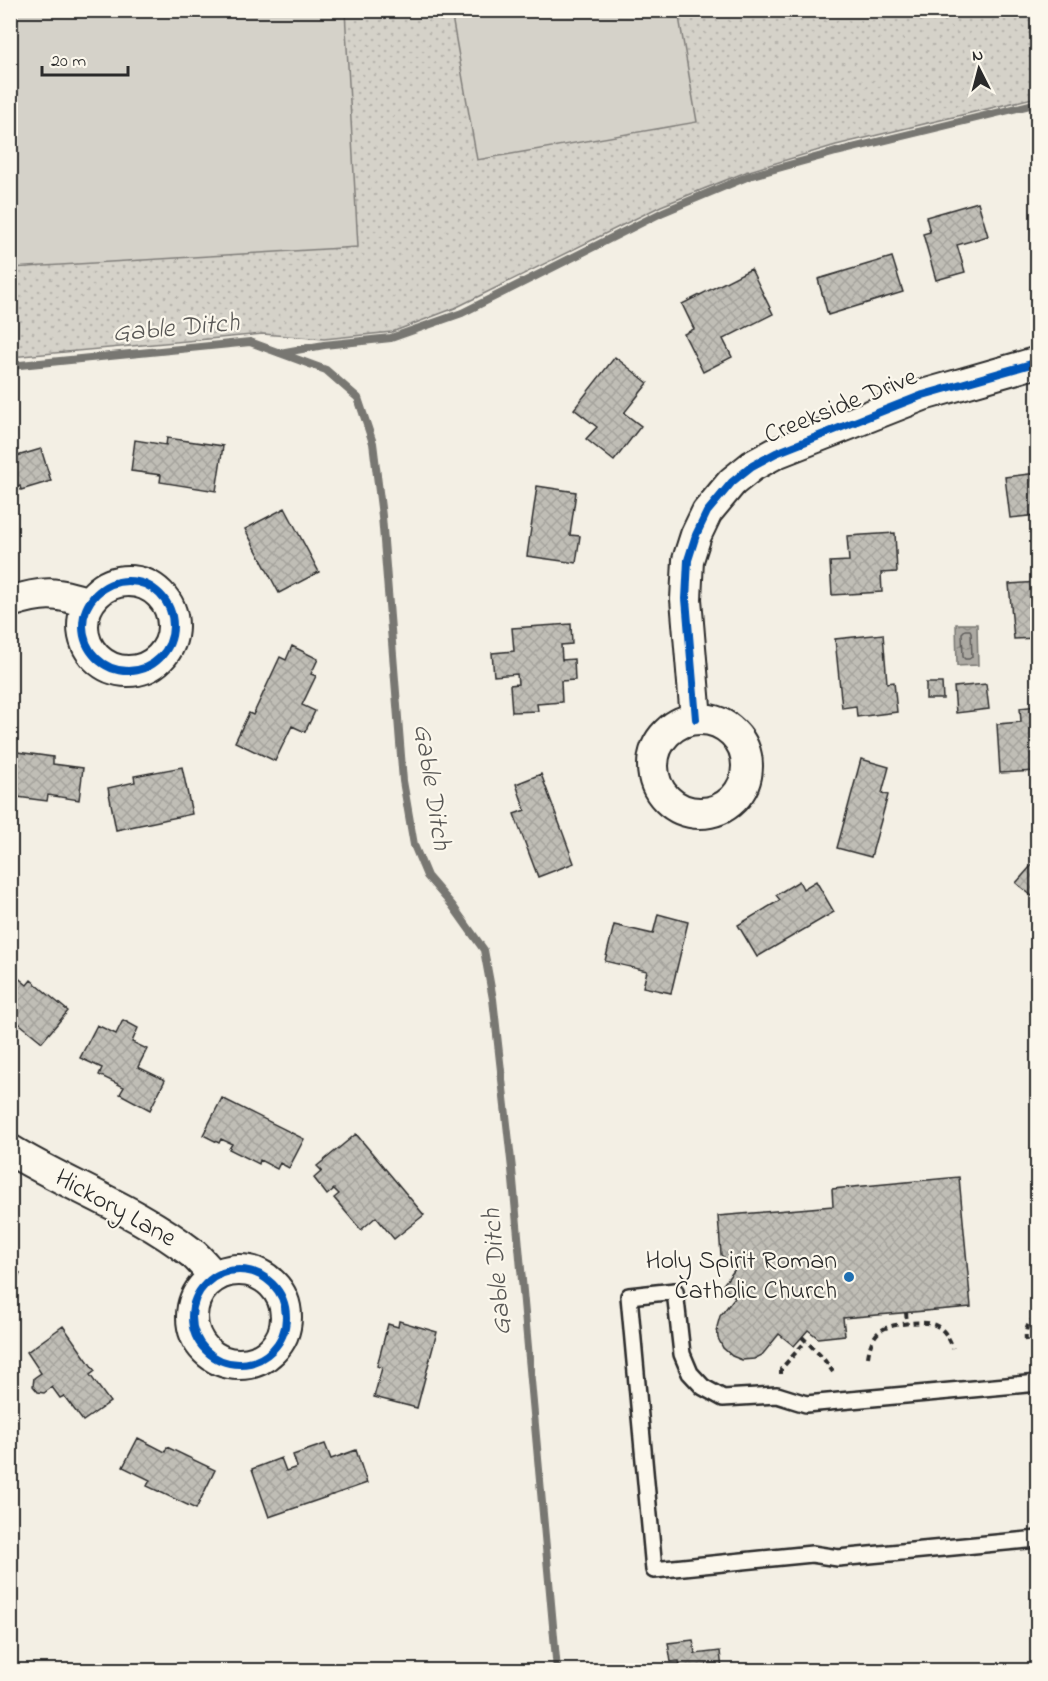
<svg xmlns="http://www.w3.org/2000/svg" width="1048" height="1681" font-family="'Indie Flower',sans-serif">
<defs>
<pattern id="grass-dots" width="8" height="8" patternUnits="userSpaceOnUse" patternTransform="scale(1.5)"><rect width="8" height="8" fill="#d5d2c9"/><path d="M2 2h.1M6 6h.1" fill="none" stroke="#b7b4ad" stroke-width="1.8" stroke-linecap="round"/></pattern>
<pattern id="water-ripples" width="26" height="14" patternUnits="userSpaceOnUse" patternTransform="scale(1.5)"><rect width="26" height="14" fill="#aca9a2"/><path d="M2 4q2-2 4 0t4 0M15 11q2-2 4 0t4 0" fill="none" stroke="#8c8a84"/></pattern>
<pattern id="building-cross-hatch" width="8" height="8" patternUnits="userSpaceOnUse" patternTransform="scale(1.5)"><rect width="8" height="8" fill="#c0beb6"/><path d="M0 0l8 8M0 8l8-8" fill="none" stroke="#a5a39d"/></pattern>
</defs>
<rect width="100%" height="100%" fill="#f3efe4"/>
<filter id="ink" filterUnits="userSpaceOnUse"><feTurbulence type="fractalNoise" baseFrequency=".0167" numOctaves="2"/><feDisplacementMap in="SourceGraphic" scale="12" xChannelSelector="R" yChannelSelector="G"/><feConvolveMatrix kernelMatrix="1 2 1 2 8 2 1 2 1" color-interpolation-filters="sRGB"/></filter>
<g filter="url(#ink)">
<path fill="url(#grass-dots)" stroke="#807e7a" stroke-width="1.5" d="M986,10L987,13L997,11H1037V97L836,145L746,172L661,206L455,308L392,332L324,339L263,334L11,357L10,142L270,11Z"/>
<path fill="#d5d2c9" stroke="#807e7a" stroke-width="1.5" d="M11,10L345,11L358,247L11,268Z
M451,11H678L697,122L477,160Z"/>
<path fill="url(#water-ripples)" stroke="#787772" stroke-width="1.5" d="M956,624H977L978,665L957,666Z"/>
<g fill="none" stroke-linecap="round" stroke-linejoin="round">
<path stroke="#5f5d5b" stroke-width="1.5" d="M965,630H970L971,632L972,657L969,659H965L963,657L962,633Z"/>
<path stroke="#787772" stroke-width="8" d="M280,353L324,345L391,338L462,313L663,212L749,176L836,152L1038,103
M10,366L250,342L326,370L358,398L373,443L382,516L403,781L414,845L427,876L452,905L484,950L493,999L512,1169L557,1670"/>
</g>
<path fill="url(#building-cross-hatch)" stroke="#2b2b2b" stroke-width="1.5" d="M978,202L988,236L957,245L965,272L936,280L923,234L930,232L926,217Z
M892,257L903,292L828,315L818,279Z
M751,269L773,314L723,339L732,357L703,372L684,334L694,329L682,304Z
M615,357L648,383L624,413L641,426L614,461L586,439L597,427L574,409Z
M10,435L17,456L41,449L51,481L21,490L20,486L10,489Z
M167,438L223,446L216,491L160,482L161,475L131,471L135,440L166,445Z
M1037,468H1038V515L1010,518L1005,477L1037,473Z
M537,486L576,492L570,535L580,536L576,563L527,556Z
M285,508L319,572L279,593L245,529Z
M895,533L897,572L881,573L882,592L832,595L830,562L849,561L847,536Z
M1038,582V638L1014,639L1009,584Z
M571,624L572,644L561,645L562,660L574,659L575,680L561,681L562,702L537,704L538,711L512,712L510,685L518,684L517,674L494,676L492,653L514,651L512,628Z
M883,634L887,683L894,682L897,712L857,717L856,706L842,708L835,639Z
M292,646L318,659L311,674L316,676L302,705L315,711L305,732L292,726L275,761L235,742L249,713L253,715L280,657L286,660Z
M926,683H942L943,699H926Z
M986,684L989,709L956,713L954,687Z
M1038,706V771L1000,773L997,724L1021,722L1020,708Z
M10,751L53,757V764L83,768L79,800L48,795L47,801L10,796Z
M861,759L889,767L882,793L888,795L871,857L837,848Z
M182,767L192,814L116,830L108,788L135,782L134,776Z
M541,774L574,863L538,877L514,814L525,810L516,784Z
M1038,858V901L1016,883Z
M799,881L803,889L816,881L834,912L757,957L738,925L780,900L776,895Z
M658,914L688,922L671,993L643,987L647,971L605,961L614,925L653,934Z
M10,971L27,985L31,980L68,1011L42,1042L10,1016Z
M123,1020L138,1028L132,1042L147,1049L138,1067L165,1080L150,1110L120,1094L124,1087L99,1075L102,1068L80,1058L97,1025L116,1034Z
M222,1098L304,1139L289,1168L280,1163L277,1169L260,1160L259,1164L229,1149L232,1144L221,1139L219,1143L203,1135Z
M356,1134L424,1215L394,1239L376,1217L361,1230L334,1198L339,1194L334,1189L327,1195L314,1178L322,1171L317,1166Z
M959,1177L971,1307L843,1318L845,1335L818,1338L808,1330L794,1346L779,1334L762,1355L754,1359L742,1360L732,1356L723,1348L718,1338L717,1327L720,1316L735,1297L722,1286L736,1268L721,1255L718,1216L833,1206L832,1189Z
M10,1269L20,1273L10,1293Z
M399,1321L437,1332L417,1408L374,1397L382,1368L377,1366L388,1324L398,1327Z
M63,1326L95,1371L90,1375L110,1402L83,1421L64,1396L60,1398L52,1387L44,1393L38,1392L33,1386L34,1378L41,1373L27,1352Z
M138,1438L165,1452L167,1447L215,1470L196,1509L147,1486L150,1480L123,1467Z
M325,1444L331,1459L356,1450L367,1483L269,1517L252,1469L281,1458L286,1471L297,1467L293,1455Z
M693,1640L695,1654L720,1651L722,1670H681L679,1661L671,1662L668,1643Z"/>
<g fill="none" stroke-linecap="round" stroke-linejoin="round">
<g stroke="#2b2b2b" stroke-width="20">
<path id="service" d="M1038,1383L806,1404L777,1395L723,1398L703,1387L690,1373L682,1354L675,1291L629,1296L654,1570L812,1554L838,1558L1038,1539"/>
</g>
<g stroke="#2b2b2b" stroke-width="34">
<path id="minor" d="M83 626a45 45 0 1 1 90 0a45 45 0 1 1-90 0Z
M10,602C44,591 56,592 89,603
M653 766a47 47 0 1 1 94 0a47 47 0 1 1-94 0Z
M696,719L686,599L688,560L696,535L707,512L732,482L752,466L776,453L923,395L1038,362
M10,1150C69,1186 137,1210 192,1253C200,1259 207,1269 214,1276
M192 1317a47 47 0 1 1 94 0a47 47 0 1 1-94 0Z"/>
</g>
<path stroke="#2b2b2b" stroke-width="4" stroke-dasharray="6 4.5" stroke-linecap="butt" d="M906,1312L907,1324
M802,1337L823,1358L833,1372
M1026,1341C1025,1331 1027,1320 1038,1317
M868,1357C872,1329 884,1326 910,1323C934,1321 944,1325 953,1348
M781,1374V1369L806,1341"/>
<use href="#service" stroke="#fbf7ec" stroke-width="15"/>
<use href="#minor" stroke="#fbf7ec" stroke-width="30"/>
<g stroke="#fbf7ec" stroke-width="11">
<path id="cycleway" d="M83 626a45 45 0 1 1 90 0a45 45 0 1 1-90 0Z
M696,719L686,599L688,560L696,535L707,512L732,482L752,466L776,453L923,395L1038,362
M192 1317a47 47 0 1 1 94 0a47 47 0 1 1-94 0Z"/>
</g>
<use href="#cycleway" stroke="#0057b8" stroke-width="8"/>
</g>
</g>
<circle fill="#1f6fb2" stroke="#fbf7ec" stroke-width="2" cx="849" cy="1277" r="6"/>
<g text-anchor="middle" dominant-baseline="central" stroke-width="4.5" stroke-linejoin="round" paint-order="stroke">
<g font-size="26" fill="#2b2b2b" stroke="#fbf7ec">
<text transform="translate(841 407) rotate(-22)">Creekside Drive</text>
<text transform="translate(115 1209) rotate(29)">Hickory Lane</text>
</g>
<g font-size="26" fill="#2b2b2b" stroke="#fbf7ec" text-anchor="end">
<text x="837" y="1262">Holy Spirit Roman<tspan x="837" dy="30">Catholic Church</tspan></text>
</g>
<g font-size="27" font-style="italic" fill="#585755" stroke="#fbf7ec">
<text transform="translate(176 329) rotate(-5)">Gable Ditch</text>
<text transform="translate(431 787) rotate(81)">Gable Ditch</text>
<text transform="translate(498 1272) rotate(-95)">Gable Ditch</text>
</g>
</g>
<rect width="1048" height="1681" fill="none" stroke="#fbf7ec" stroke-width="36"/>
<rect x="18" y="18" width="1012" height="1645" fill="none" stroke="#2b2b2b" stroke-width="2" filter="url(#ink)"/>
<g transform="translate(979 69) rotate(354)" stroke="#fbf7ec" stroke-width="4.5" paint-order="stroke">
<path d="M0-4.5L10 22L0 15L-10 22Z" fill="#2b2b2b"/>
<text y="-9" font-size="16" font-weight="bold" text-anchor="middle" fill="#2b2b2b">N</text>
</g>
<path d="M42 66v9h86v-9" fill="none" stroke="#2b2b2b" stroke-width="3"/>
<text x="51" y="66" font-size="18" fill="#2b2b2b" stroke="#fbf7ec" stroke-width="4.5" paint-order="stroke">20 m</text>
</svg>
